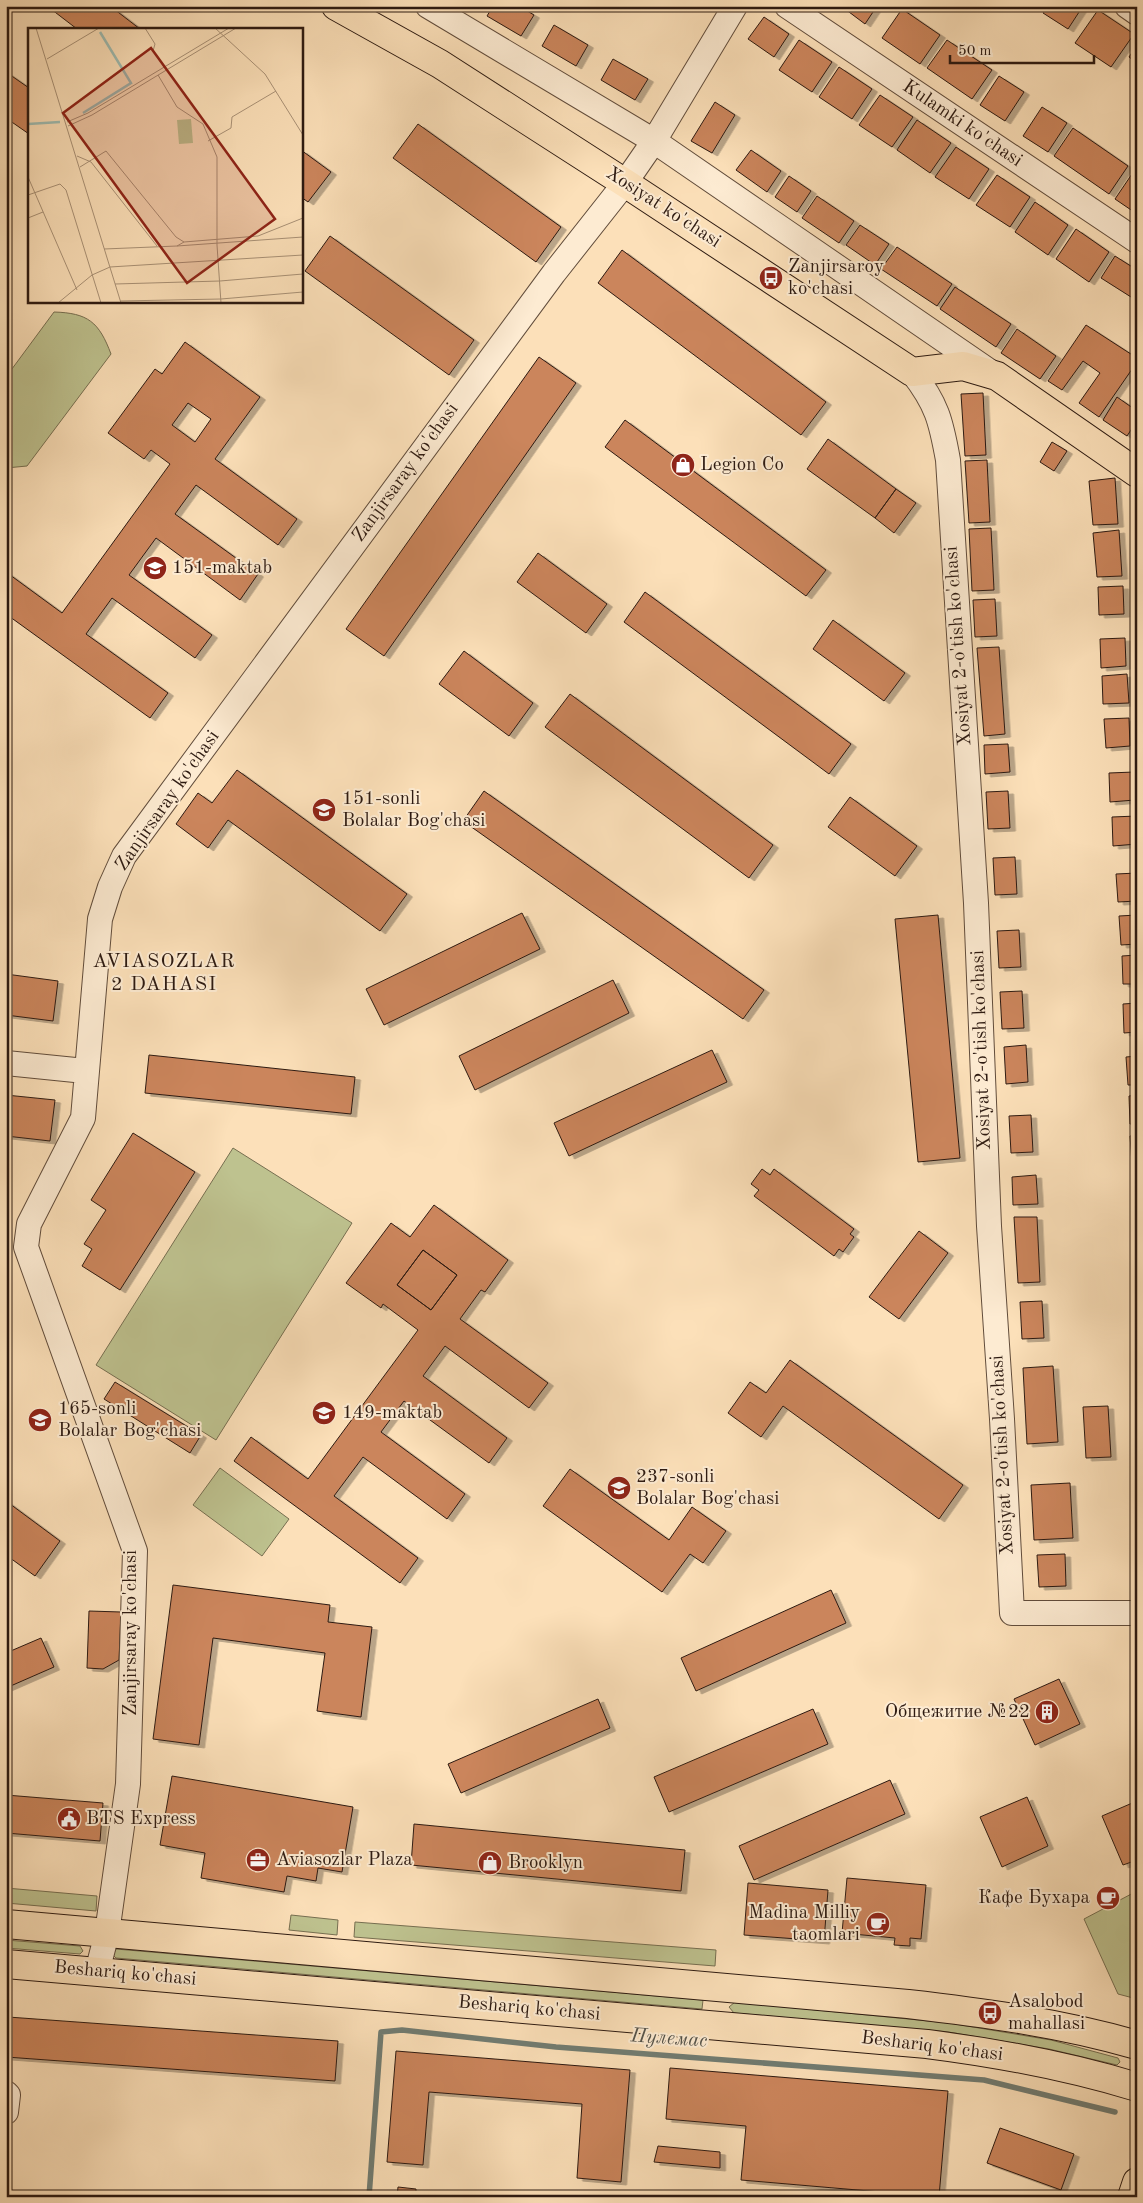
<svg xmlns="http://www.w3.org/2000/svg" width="1143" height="2203" font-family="'Old Standard TT',serif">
<defs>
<filter id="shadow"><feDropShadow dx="5.5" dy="3" stdDeviation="0" flood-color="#0004"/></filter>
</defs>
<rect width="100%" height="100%" fill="#fce0b9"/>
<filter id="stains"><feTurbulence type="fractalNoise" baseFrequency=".004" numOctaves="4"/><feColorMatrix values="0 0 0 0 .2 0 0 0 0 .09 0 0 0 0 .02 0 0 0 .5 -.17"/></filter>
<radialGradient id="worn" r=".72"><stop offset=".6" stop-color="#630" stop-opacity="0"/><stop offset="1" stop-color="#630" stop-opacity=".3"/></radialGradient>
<path fill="#bec28f" stroke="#766e50" d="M54,312C88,313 99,322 111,354L27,466L6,468V377Z
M233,1148L352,1223L216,1440L96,1365Z
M220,1468L289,1519L262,1556L193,1505Z
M6,1888L97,1896L96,1911L6,1903Z
M1137,1891V1999L1118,1994L1084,1919Z
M291,1915L338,1920L337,1935L289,1930Z
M355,1922L716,1950L715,1966L354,1937Z
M6,1940L80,1946L83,1951L80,1954L6,1948Z
M116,1949L703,2000L702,2009L116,1958L113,1955Z
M735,2002L949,2023L1051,2040L1118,2058L1120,2062L1117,2065L1049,2049L948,2032L734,2013L729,2007Z"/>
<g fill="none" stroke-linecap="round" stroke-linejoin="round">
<path stroke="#717c72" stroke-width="5.5" d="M369,2197L381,2032L402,2030L556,2047L984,2080L1115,2112"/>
</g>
<path fill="#cb855c" stroke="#2d1a11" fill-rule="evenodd" filter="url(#shadow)" d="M47,6H110L140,29H77Z
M493,6H519L534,15L521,36L487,16Z
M841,6H877L865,24Z
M1048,6H1083L1068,29L1043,13Z
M902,9L940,35L920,64L882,38Z
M1098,10L1134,34L1111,67L1075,43Z
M764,17L789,34L774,57L748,39Z
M554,25L588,45L576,66L542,46Z
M799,40L832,62L812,92L779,70Z
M947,40L992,70L972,99L927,68Z
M1137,45V63L1129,57Z
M613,59L648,79L635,100L601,80Z
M839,67L872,89L852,119L819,97Z
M6,72L29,88V134L6,118Z
M999,76L1024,92L1005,121L980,105Z
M880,95L913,117L892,147L859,125Z
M715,102L735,115L712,153L691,141Z
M1042,107L1067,123L1048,152L1023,136Z
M917,120L951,143L930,173L897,150Z
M418,124L561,227L536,262L393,158Z
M1073,128L1128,166L1109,194L1054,156Z
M956,147L989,169L969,199L935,177Z
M301,150L331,172L308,202L301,197Z
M751,150L781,171L767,192L736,170Z
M1134,171L1137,172V214L1115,199Z
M997,175L1030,197L1010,227L976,205Z
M789,176L811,191L797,212L775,197Z
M817,196L854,221L839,243L802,218Z
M1035,202L1068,225L1048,255L1015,232Z
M860,225L889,244L875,265L846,245Z
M1076,229L1109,252L1089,282L1056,259Z
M330,236L474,340L449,375L305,271Z
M897,247L952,284L937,306L881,269Z
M622,250L826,402L801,435L598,283Z
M1115,256L1137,270V288L1131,297L1101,278Z
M955,287L1011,324L996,347L940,309Z
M1086,325L1137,358V362L1099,417L1079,403L1100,373L1083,361L1062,390L1048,381Z
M1017,329L1056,356L1040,379L1001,353Z
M185,342L260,397L215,459L297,519L278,545L196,485L175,514L258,574L240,600L156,538L129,575L212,635L195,658L112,598L86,634L168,693L150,718L6,614V572L62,613L170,464L151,450L144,459L108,433L155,369L162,374ZM188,403L211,419L195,442L172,425Z
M539,357L576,383L384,656L346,629Z
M983,393L986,455L965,456L961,394Z
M1117,397L1137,411V421L1127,436L1103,420Z
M625,420L826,570L806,596L605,447Z
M828,439L896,489L875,518L807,469Z
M1052,442L1067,451L1054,471L1040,462Z
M987,460L990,522L969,523L965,461Z
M1115,478L1118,524L1093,525L1089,481Z
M896,489L916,503L894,533L875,518Z
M991,528L994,590L972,591L969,529Z
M1119,530L1122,576L1097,577L1093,533Z
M538,553L607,604L586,633L517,582Z
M1123,586L1124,614L1099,615L1098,587Z
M645,592L851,744L829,774L624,622Z
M995,599L997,636L975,637L973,600Z
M833,620L905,673L884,701L813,649Z
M1125,638L1126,666L1101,668L1100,639Z
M999,647L1005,734L984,736L977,648Z
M464,651L533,703L509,736L439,684Z
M1127,674L1129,703L1103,704L1102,676Z
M570,694L773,845L749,878L545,727Z
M1129,718L1130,746L1106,748L1104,719Z
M1008,744L1010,772L985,774L984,745Z
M237,770L407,894L380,931L228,820L208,848L176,824L198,793L212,803Z
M1134,772L1135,800L1110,802L1109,773Z
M484,791L764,990L743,1019L463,821Z
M1008,791L1010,828L988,829L986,792Z
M850,797L917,846L895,876L828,827Z
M1137,816V844L1113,846L1112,817Z
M1015,857L1017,894L995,895L993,858Z
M1137,873V901L1118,902L1116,874Z
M522,913L540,949L384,1025L366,989Z
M938,915L960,1158L918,1162L895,919Z
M1137,915V944L1121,945L1119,916Z
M1019,930L1021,967L999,968L997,931Z
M1137,955V984H1123L1122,956Z
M6,974L58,981L53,1021L6,1015Z
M613,980L629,1013L475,1090L459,1056Z
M1022,991L1024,1028L1002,1029L1000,992Z
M1137,1003V1032L1124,1033L1123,1004Z
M1026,1045L1028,1082L1006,1084L1004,1047Z
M712,1050L727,1082L569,1156L554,1123Z
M149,1055L355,1077L351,1114L145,1093Z
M1137,1056V1085H1128L1126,1057Z
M6,1095L55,1100L50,1141L6,1136Z
M1137,1095V1124H1130L1129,1096Z
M1031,1115L1033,1152L1011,1153L1009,1116Z
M133,1133L195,1172L120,1290L82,1266L92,1249L84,1244L106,1210L91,1200Z
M1137,1135V1164H1132L1130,1136Z
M762,1169L770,1175L774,1169L854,1229L850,1234L854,1237L843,1252L839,1249L834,1256L754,1196L759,1190L751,1184Z
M1036,1175L1038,1204L1013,1205L1012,1177Z
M434,1205L508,1260L485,1292L481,1290L460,1319L548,1383L529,1408L445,1346L423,1376L507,1438L489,1463L404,1401L381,1432L465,1494L447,1519L363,1457L334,1496L418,1558L400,1583L234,1461L251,1437L308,1479L418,1330L383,1304L381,1308L346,1283L391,1223L410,1237ZM423,1250L457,1275L431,1310L397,1285Z
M1014,1217H1037L1040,1282L1018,1283Z
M919,1231L948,1253L899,1319L869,1297Z
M423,1250L457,1275L431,1310L397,1285Z
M1042,1301L1044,1338L1022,1339L1020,1302Z
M790,1360L963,1485L939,1519L783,1406L761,1437L728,1413L750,1382L766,1393Z
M1053,1366L1058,1442L1027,1444L1023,1368Z
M115,1382L201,1435L190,1453L104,1399Z
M1108,1406L1111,1457L1086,1458L1083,1407Z
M570,1469L669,1540L692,1507L726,1531L703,1563L690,1554L662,1592L543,1506Z
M1070,1483L1073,1538L1034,1540L1031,1485Z
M6,1501L60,1541L35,1576L6,1555Z
M1065,1554L1066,1586L1039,1587L1037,1555Z
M173,1585L330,1605L328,1622L372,1627L361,1717L317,1711L325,1653L213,1638L199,1745L153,1739Z
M831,1590L846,1623L696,1691L681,1658Z
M89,1611L121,1612L119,1660L103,1669L87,1668Z
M41,1638L54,1667L6,1688V1653Z
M1059,1679L1080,1724L1035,1745L1014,1699Z
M598,1699L610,1728L461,1793L448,1764Z
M813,1709L828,1744L669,1812L654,1777Z
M172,1776L353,1807L342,1872L318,1868L316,1881L287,1876L284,1892L201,1878L205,1853L160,1845Z
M890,1780L905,1814L754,1880L739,1846Z
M6,1795L103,1803L100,1841L6,1833Z
M1027,1797L1048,1846L1002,1867L980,1817Z
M1137,1801V1860L1123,1865L1102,1816Z
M414,1824L685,1850L681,1891L411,1865Z
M847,1878L926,1885L921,1939L910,1938V1946L894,1945L895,1938L842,1933Z
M748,1883L828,1890L824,1941L744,1935Z
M8,2017L338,2041L335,2081L6,2057Z
M396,2051L630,2070L621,2182L577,2178L582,2104L429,2092L423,2165L387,2162Z
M670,2068L948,2091L939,2197L741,2180L746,2126L666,2119Z
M1000,2128L1074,2154L1061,2190L987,2163Z
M658,2146L720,2152V2168L654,2162Z
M398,2187L416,2189V2197H397Z
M75,2193L142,2197H75Z"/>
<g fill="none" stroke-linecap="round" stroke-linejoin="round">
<g stroke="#614c3b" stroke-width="26">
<path id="minor" d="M428,6L654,141L989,371
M787,6L1137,241
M1127,6L1137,13
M912,372C937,404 941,421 948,460L976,903L989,1226L1002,1419L1012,1613H1137
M6,1063L85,1071
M97,1972L107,1933L128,1784L135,1551L26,1247L29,1224L83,1118L100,919L110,887L124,856L554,273L625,183L654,141L735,6
M6,2093L8,2095L6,2112"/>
</g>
<g stroke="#2d1a11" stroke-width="30">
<path id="major" d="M336,6L440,64L625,183L912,372L963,366L997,376L1137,473
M6,1924L908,2004C986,2013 1061,2023 1137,2045
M6,1964L927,2044C998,2053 1068,2066 1137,2087
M1132,2197L1137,2182"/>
</g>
<use href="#minor" stroke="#fdebd2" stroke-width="24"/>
<use href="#major" stroke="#fce0b9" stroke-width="28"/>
</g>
<defs>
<g id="bus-disc" transform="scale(1.25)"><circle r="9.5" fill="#8f2418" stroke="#fdebd2"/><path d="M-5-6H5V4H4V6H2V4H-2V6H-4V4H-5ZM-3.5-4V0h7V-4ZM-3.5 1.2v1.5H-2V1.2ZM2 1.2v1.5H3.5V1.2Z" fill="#fff"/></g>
<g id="shop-disc" transform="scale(1.25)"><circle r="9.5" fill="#8f2418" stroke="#fdebd2"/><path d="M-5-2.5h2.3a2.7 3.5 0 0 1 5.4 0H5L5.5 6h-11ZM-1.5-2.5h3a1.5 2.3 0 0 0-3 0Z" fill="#fff"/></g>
<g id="school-disc" transform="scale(1.25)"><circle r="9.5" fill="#8f2418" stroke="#fdebd2"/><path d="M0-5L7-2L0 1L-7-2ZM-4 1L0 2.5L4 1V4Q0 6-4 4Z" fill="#fff"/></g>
<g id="building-disc" transform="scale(1.25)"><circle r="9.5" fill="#8f2418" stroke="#fdebd2"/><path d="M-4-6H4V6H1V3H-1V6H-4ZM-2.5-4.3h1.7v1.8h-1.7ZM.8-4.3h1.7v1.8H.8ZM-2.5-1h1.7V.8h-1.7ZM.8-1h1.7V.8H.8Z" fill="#fff"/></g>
<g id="civic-disc" transform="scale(1.25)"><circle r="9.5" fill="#8f2418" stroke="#fdebd2"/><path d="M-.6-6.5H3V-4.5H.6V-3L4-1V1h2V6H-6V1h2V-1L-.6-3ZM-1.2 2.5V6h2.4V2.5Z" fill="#fff"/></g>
<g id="office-disc" transform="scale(1.25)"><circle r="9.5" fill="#8f2418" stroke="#fdebd2"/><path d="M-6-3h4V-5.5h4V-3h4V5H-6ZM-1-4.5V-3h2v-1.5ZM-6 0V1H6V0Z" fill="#fff"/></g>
<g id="cafe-disc" transform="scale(1.25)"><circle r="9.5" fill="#8f2418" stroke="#fdebd2"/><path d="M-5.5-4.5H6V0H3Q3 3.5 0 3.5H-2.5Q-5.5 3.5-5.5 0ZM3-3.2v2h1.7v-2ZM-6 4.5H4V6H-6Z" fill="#fff"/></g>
</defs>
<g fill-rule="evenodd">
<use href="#bus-disc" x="771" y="278"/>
<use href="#shop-disc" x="683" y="465"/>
<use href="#school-disc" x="155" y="568"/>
<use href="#school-disc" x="324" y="810"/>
<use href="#school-disc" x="324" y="1413"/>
<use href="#school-disc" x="40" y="1420"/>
<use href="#school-disc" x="619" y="1488"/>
<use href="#building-disc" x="1047" y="1712"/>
<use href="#civic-disc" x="69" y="1819"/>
<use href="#office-disc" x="258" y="1860"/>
<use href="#shop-disc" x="490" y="1863"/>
<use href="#cafe-disc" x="1108" y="1898"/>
<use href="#cafe-disc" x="878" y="1924"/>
<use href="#bus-disc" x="990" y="2013"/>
</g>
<g text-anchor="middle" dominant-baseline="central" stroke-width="4" stroke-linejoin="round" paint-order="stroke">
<g font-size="19" fill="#2d1a11" stroke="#fdebd2">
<text transform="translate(962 124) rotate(34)">Kulamki ko'chasi</text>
<text transform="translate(663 208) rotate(33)">Xosiyat ko'chasi</text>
<text transform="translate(406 473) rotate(-54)">Zanjirsaray ko'chasi</text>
<text transform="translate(959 646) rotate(-94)">Xosiyat 2-o'tish ko'chasi</text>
<text transform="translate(168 801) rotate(-55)">Zanjirsaray ko'chasi</text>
<text transform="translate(982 1050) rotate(-92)">Xosiyat 2-o'tish ko'chasi</text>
<text transform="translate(1003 1455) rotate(-93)">Xosiyat 2-o'tish ko'chasi</text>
<text transform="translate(131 1633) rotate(-90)">Zanjirsaray ko'chasi</text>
<text transform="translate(125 1974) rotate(5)">Beshariq ko'chasi</text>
<text transform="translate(529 2009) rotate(5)">Beshariq ko'chasi</text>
<text transform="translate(932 2047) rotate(7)">Beshariq ko'chasi</text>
</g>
<g font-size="19" fill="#2d1a11" stroke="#fdebd2" text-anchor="start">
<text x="788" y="267">Zanjirsaroy<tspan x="788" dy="22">ko'chasi</tspan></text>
<text x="700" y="465">Legion Co</text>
<text x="172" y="568">151-maktab</text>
<text x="342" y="799">151-sonli<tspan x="342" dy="22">Bolalar Bog'chasi</tspan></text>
<text x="58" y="1409">165-sonli<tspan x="58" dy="22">Bolalar Bog'chasi</tspan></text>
<text x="342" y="1413">149-maktab</text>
<text x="636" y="1477">237-sonli<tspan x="636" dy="22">Bolalar Bog'chasi</tspan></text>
<text x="1030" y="1712" text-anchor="end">Общежитие №22</text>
<text x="86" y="1819">BTS Express</text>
<text x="276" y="1860">Aviasozlar Plaza</text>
<text x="508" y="1863">Brooklyn</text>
<text x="1090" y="1898" text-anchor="end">Кафе Бухара</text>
<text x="860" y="1913" text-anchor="end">Madina Milliy<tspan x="860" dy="22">taomlari</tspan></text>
<text x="1008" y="2002">Asalobod<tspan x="1008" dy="22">mahallasi</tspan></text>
</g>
<g font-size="20" letter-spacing="1" fill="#2d1a11" stroke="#fdebd2">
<text x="164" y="962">AVIASOZLAR<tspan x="164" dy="23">2 DAHASI</tspan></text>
</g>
<g font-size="20" font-style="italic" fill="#55534a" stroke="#fdebd2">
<text transform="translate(669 2039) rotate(4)">Пулемас</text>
</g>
</g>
<g transform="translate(28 28)">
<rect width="275" height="275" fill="#fce0b9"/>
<path d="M163,91L165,115L151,116L149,92Z" fill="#bec28f"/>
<path fill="none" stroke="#9fbdb3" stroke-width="2.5" d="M55,85L103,55L72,4M0,96L32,94"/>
<path fill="none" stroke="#a99176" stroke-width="1" d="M8,0L93,275M117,0L127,16L125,23L137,39M187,0L237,46L275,107M19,31L71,0M130,47L149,79L175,96L189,129V217L193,275M39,94L60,85L201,0M40,98L64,87L208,0M180,113L203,100L204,89L248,63M49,128L63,134L129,218M52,139L78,123L148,209L156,214M0,149L49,262M0,167L32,156L38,162L73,275M0,190L15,184M149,218L275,209M76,221L149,218L156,214L230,208L275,190M82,239L275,227M87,256L192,253L275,246M92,273L193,271L275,264M30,275L64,247L82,239"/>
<path fill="#8f2418" fill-opacity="0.15" stroke="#8f2418" stroke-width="2.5" d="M123,20L247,191L159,255L35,85Z"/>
<rect width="275" height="275" fill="none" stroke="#2d1a11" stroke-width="2.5"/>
</g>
<rect width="1143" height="2203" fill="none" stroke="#fce0b9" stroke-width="25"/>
<rect x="8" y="8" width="1128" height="2188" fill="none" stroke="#2d1a11" stroke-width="2.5"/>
<rect x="12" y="12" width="1118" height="2178" fill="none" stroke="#2d1a11"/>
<path d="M950 55v8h144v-8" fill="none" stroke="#2d1a11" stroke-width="2.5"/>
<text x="958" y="55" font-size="15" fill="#2d1a11" stroke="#fdebd2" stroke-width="4" paint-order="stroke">50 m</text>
<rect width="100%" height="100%" filter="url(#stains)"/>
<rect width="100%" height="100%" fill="url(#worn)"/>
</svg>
